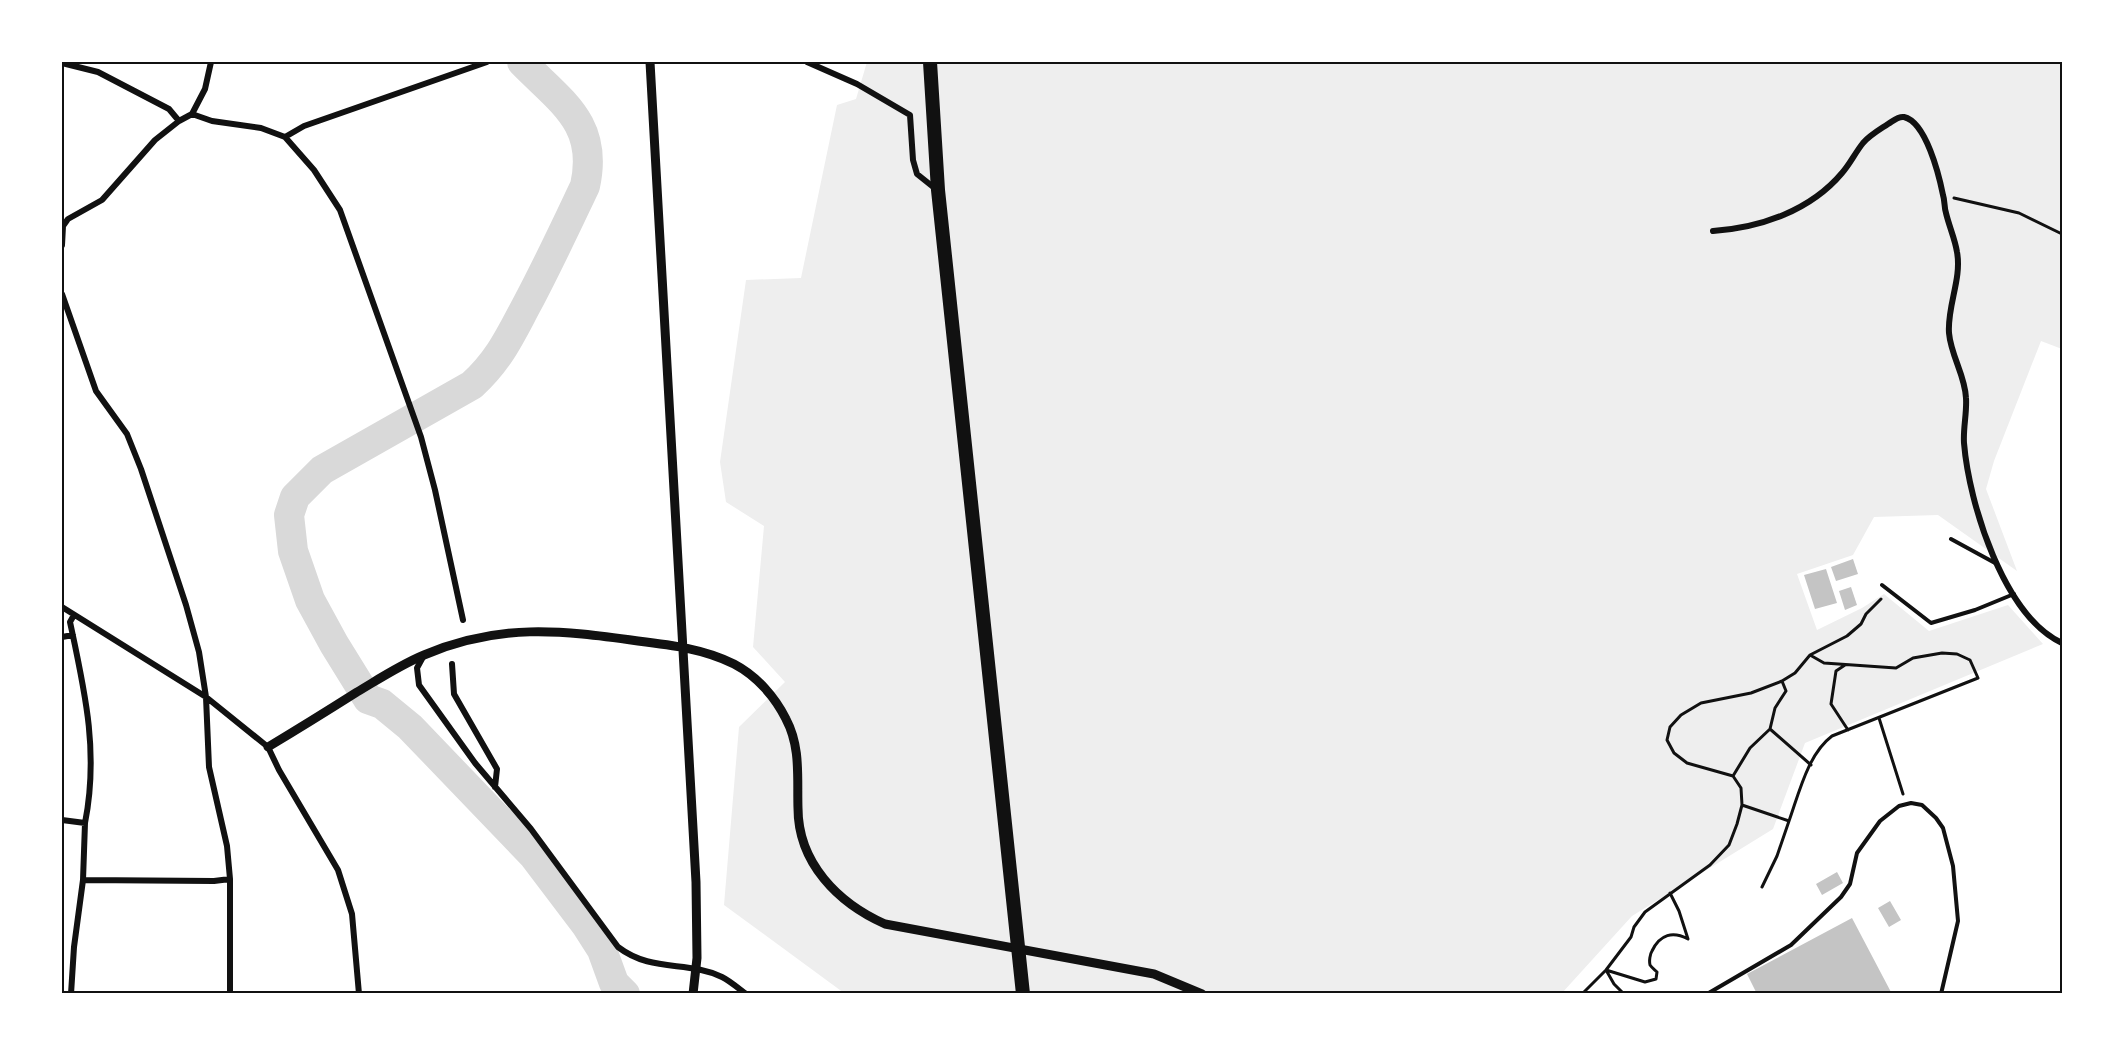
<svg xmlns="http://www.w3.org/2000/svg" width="2124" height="1055" font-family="'IBM Plex Sans',sans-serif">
<rect width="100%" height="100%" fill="#fff"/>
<path fill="#eee" d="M867,62H2062V349L2041,341L1994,461L1986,489L2017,571L1938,515L1874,517L1853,555L1797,574L1817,630L1862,608L1884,594L1929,631L2008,605L2043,644L1805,743L1773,829L1632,916L1562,993H844L724,905L739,727L785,682L753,647L764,526L726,502L720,462L746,280L801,278L837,105L856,99Z"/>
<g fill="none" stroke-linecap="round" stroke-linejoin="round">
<path stroke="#d9d9d9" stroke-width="30" d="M522,62C561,102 599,123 585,186C566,226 547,267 526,306C509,338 499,360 472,385L322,470L295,497L289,515L293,551L310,600L334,644L368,699L382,704L410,727L533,855L586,925L602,950L614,983L625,994"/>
</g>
<path fill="#c4c4c4" d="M1853,559L1858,574L1836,581L1831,567Z
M1826,569L1837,603L1815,609L1804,575Z
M1851,587L1857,605L1845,610L1839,591Z
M1837,872L1843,883L1822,895L1816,884Z
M1890,901L1901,920L1889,927L1878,908Z
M1852,918L1892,994H1757L1747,974Z"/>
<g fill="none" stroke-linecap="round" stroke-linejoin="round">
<path stroke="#111" stroke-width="3" d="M1954,198L2019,213L2062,234
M1845,665L1836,671L1831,704L1848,730
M1879,718L1903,794
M1770,729L1811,765
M1733,776L1750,748L1770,729L1775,708L1786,691L1782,681
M1742,805L1789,821C1799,793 1808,754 1832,736L1978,678L1970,660L1957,654L1942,653L1913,658L1896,668L1824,663L1810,655
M1762,887L1777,856L1789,821
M1582,994L1606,970L1631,937L1634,927L1645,912L1710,865L1729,845L1737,824L1742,805L1741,788L1733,776L1687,763L1674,753L1667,740L1670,727L1681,715L1701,703L1751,693L1782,681L1795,673L1810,655L1847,636L1861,624L1866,614L1881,599
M1624,994L1614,984L1606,970L1645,982L1656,979L1657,972C1655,970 1652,968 1650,965C1649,961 1650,954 1652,951C1660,934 1673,931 1688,939L1679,911L1670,893"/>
<path stroke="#111" stroke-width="4" d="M1951,539L1995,563
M1882,585L1931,623L1975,610L2014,594
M1707,994L1791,945L1841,897L1850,884L1857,853L1880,821L1899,806L1911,803L1922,805L1936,818L1943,828L1953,866L1958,921L1941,994"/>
<path stroke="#111" stroke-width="6" d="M807,62L857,84L910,115L913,160L917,174L937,190
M62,63L98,72L169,109L179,121
M192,114L212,121L261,128L285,137L314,170L340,210L421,437L435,490L463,620
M285,137L304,126L487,62
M1713,231C1761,228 1811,210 1842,173C1850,164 1855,153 1863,143C1870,135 1879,130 1888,124C1893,121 1898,116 1904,117C1926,122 1939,175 1943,195C1945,201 1944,207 1946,213C1949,226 1955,239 1957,252C1962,279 1947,306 1949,333C1951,356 1965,375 1966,398C1967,413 1963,428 1964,443C1969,504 2004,616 2062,643
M62,245L63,226L68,219L102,200L155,140L179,121L192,114L205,89L211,62
M62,294L96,391L127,434L141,469L186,605L199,652L206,697L209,767L227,846L230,879V994
M62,607L206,697L268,747L279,770L338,870L352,914L359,994
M74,615L70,622C85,692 99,752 85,823
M62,637L73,635
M423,657L417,668L419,685L475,763L531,829L618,947C652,973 687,960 722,977C730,981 738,988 746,994
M452,664L454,694L497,769L495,787
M62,820L85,823L83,880L74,947L71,994
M83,880L214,881L230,879"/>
<path stroke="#111" stroke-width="9" d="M650,62L696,882L697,958L693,994
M268,747C298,729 327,711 357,692C379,679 400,665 424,655C499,623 560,630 638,641C671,645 704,649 734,664C757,676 775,697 786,719C801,747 797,778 798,808C798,863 838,903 885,924L1154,974L1202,994"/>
<path stroke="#111" stroke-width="14" d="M930,62L938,190L1023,994"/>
</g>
<rect width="2124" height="1055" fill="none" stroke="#ffffff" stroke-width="126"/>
<rect x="63" y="63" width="1998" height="929" fill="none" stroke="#111" stroke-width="2"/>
</svg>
